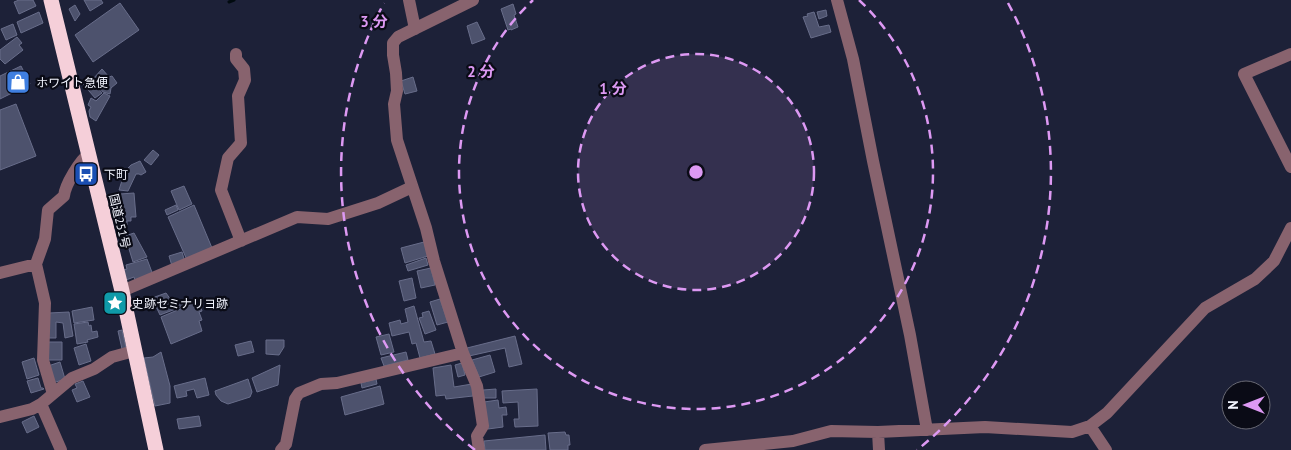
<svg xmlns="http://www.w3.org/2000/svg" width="1291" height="450" font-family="'PT Sans','Noto Sans JP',sans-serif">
<rect width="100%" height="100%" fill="#1d2138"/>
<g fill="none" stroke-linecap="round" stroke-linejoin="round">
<path stroke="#010a0f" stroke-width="3" d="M229,2L234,0"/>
</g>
<path fill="#4d526d" stroke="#686d8a" d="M19,0H33L36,6L19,14L14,2Z
M84,0H101L103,3L90,11Z
M120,3L139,30L93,62L75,35Z
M513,4L516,14L514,15L518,27L511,30V29L508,30L501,9Z
M75,5L80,14L75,21L69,9Z
M826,10L827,16L819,19L817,12Z
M39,12L43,23L21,33L17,22Z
M814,12L819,27L829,25L831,32L811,38L803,17L808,16L807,14Z
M477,22L485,39L472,44L467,26Z
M13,24L17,35L6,40L1,29Z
M17,37L22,43L19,45L23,50L5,64L0,59V50Z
M21,66L30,84L0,99V76Z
M102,69L109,77L112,76L117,83L111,88L110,94L103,92L93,79Z
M413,77L417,91L405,94L401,81Z
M90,78L102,93L95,98L83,84Z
M104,93L110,96L96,121L90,117L89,111L91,107L88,105L91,98L96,101Z
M16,104L36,156L0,170V110Z
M153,150L159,155L151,165L144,160Z
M140,161L146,172L141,175L139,174H136L128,191L119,190L125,171L131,165Z
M184,186L192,204L179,210L171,191Z
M134,193L136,217H131V221H127V225L116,226L115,213H119L118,201H121L120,194Z
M176,205L178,210L167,215L165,210Z
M194,205L212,248L187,260L168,217Z
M134,233L147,257L133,262L125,236Z
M424,242L428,256L405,263L401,248Z
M182,252L185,262L172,266L169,256Z
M426,258L428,265L408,271L406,265Z
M147,259L153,275L135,280L134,277L126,280L123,270L127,269L126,265Z
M431,268L435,285L421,288L417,271Z
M412,278L416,298L404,301L399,281Z
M166,293L171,300L177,303L183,301L186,305L160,315L152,298Z
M440,299L448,322L437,325L430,302Z
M199,301L202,311L199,312L202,320L199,321L202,331L171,344L161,317Z
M414,306L424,342L431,341L435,354L420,358L416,343L412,344L409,332L392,336L389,323L400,320L401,324L408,322L405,309Z
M92,307L94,320L74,323L72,311Z
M429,311L436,330L425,334L419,318L423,317L422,313Z
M69,312L73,336L65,338L63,323L56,322V338H48L49,313Z
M88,322L89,326L91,325L92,332L97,331L98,337L87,340L88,342L77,344L74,324Z
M122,330L126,348L122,349L118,331Z
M389,334L394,352L381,355L376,337Z
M515,336L522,364L509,367L505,348L469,356L467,348Z
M266,340H284V347L279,355L266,354Z
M251,341L254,352L238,356L235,345Z
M46,342H62V360H46Z
M86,344L91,361L79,365L74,348Z
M161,352L170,386V403L155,406L144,358L153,357Z
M406,352L408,360L384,366L381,358Z
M490,355L495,372L479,377L472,360Z
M34,358L39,375L27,379L22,362Z
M60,362L65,379L53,383L48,366Z
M462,363L465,375L458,377L455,365Z
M280,365L278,385L257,392L252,378Z
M451,365L454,387L472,384L473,396L446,399L445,395L436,396L433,368Z
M38,378L41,388H43L44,389L31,393L27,381Z
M205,378L209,395L197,398L194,389L186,391L187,396L177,398L174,386Z
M248,379L252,392L250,397L228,404L221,401L216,395L215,391Z
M376,379L377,384L362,388L361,383Z
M83,381L90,397L77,402L72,390L77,388L75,384Z
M380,386L384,404L345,415L341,397Z
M496,389V398H484L483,390Z
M537,389L538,426L515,427L514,419H519L518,402L503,403L502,391Z
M498,400L499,408L506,407L507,415H502L503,427L488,429L484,402Z
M34,416L39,427L27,433L22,422Z
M199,416L201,426L179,429L177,419Z
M565,432L566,435H569L570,445H568V450H550L548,433Z
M545,435L546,450H485L484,441Z"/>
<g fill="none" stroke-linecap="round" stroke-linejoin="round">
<path stroke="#88636e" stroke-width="12" d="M409,0L415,29
M473,0L398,37L393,43V55L396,73L397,91L394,104L397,140L426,228L434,261L463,353L477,386L483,426L477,436L479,450
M837,0L853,59L873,161L910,335L927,430
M236,54V59L244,69L245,80L238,96L241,143L228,158L221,190L241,241
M1291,54L1244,74L1291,167
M0,273L36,264
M122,291L297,217L328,219L378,203L412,187
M53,394L43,360L45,303L36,264L45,239L48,210L64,196C65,185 80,160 89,154
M41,404L61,450
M0,417L32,409L41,404L72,378L94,369L112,357L134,351
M1090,426L1106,450
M878,432L879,450
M281,450L286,444L295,399L299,393L321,384L337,383L463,353
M705,450L793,441L831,431L878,432L985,427L1072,432L1090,426L1107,413L1205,308L1255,279L1274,261L1291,228"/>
<path stroke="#f5cfd9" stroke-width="15" d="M51,0L122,291L156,450"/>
</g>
<circle cx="696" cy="172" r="118" fill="#dd99f3" fill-opacity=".12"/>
<g fill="none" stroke="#dd99f3" stroke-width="2.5" stroke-dasharray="9 6">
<circle cx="696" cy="172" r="118"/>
<path d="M859 0A237 237 0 1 1 533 0"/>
<path d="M475 450A355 355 0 0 1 384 3M1008 3A355 355 0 0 1 917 450"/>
</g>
<defs>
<g id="shop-square" transform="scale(1.25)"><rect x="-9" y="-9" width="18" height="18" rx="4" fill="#3f7fe0" stroke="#0a0b16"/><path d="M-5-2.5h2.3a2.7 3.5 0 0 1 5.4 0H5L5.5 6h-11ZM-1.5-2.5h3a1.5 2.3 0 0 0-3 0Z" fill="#fff"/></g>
<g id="bus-square" transform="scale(1.25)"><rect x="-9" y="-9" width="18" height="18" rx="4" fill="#1a4fb4" stroke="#0a0b16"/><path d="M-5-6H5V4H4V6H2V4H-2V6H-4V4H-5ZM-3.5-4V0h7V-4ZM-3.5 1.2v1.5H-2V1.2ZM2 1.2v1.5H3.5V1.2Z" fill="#fff"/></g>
<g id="sight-square" transform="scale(1.25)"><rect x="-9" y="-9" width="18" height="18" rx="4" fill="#0f9aa8" stroke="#0a0b16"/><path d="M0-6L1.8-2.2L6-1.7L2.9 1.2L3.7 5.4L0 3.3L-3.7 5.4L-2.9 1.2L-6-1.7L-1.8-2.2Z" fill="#fff"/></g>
</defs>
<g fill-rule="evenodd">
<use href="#shop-square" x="18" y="82"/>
<use href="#bus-square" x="86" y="174"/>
<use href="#sight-square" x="115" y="303"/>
</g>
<g text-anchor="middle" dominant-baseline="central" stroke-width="4.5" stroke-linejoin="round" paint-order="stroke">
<g font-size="12" fill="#f2f4fe" stroke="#0a0b16" text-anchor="start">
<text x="36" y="82">ホワイト急便</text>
<text x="104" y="174">下町</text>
<text x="132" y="303">史跡セミナリヨ跡</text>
</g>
<g font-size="12" fill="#f2f4fe" stroke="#0a0b16">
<text transform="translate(120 221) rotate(77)">国道251号</text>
</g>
</g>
<circle cx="696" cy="172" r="8" fill="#dd99f3" stroke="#0a0b16" stroke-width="2.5"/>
<g font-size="15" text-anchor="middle" font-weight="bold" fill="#dd99f3" stroke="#0a0b16" stroke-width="4.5" stroke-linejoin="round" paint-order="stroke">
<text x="374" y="27">3 分</text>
<text x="481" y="77">2 分</text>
<text x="613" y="94">1 分</text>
</g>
<g transform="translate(1246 405) rotate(270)"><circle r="24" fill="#0a0b16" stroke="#676873"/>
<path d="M0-4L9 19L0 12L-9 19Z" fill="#dd99f3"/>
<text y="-8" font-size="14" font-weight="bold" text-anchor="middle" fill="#f2f4fe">N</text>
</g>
</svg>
